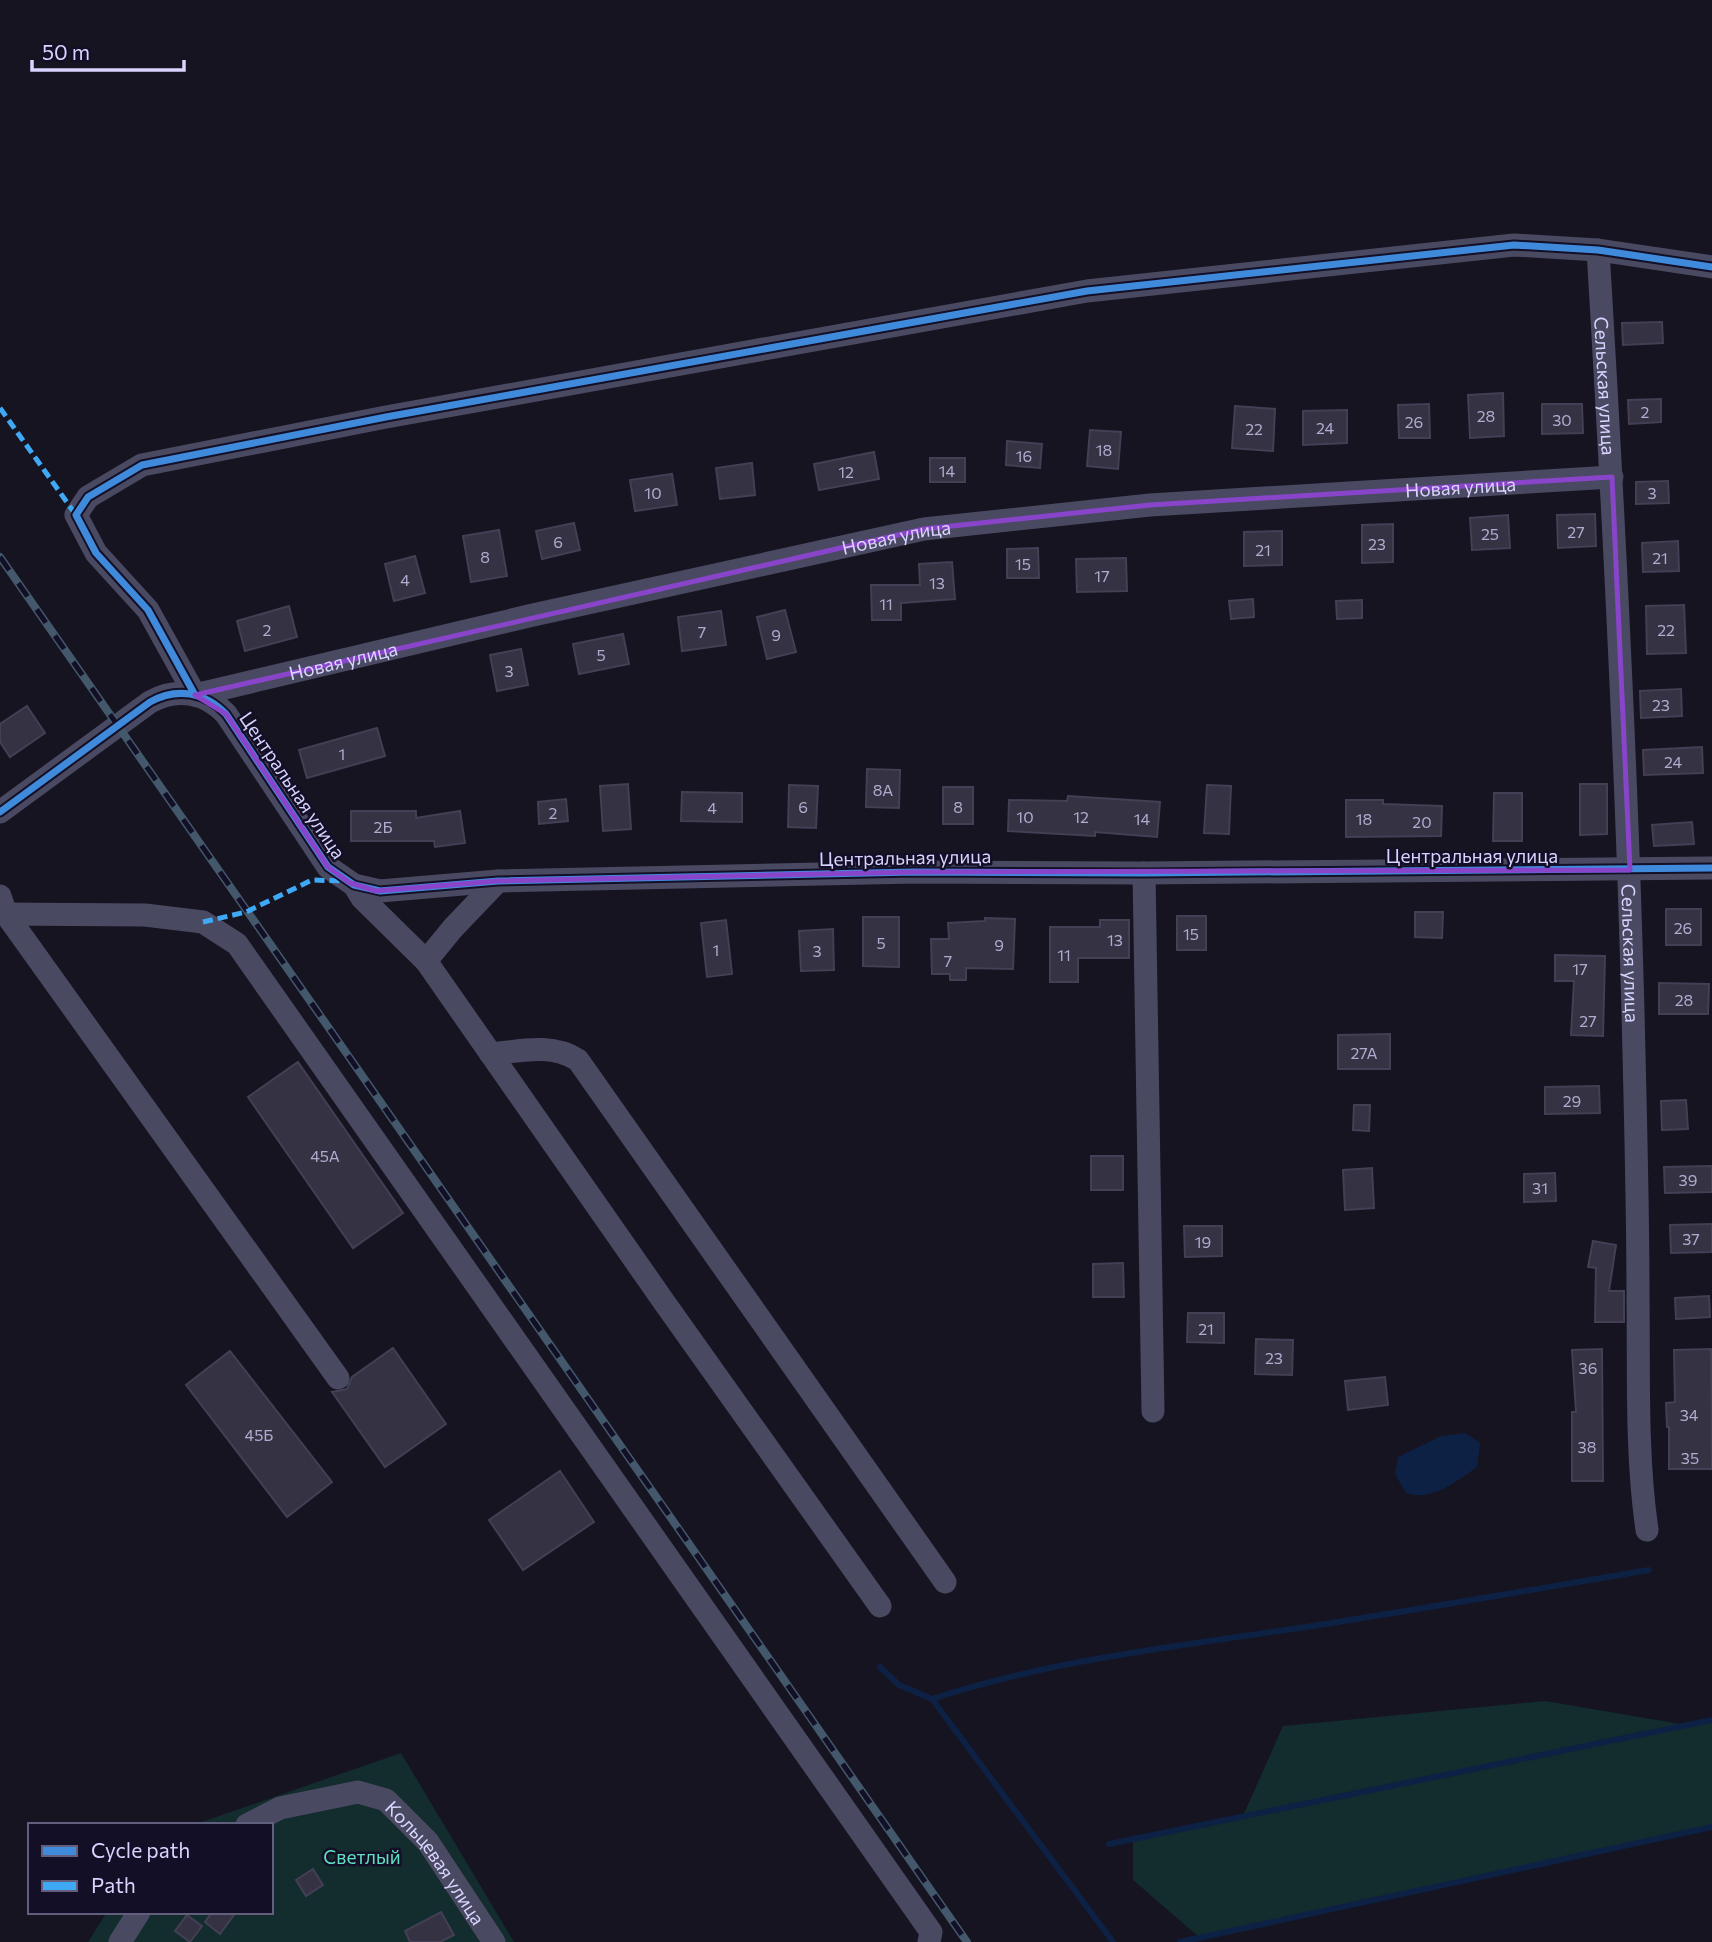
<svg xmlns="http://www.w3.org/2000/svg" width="1712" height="1942" font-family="Commissioner,sans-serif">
<rect width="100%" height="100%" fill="#161421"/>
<path fill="#132c2d" d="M1545,1701L1686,1725L1712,1720V1827L1200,1938L1133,1880V1839L1243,1816L1283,1726Z
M401,1753L514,1942H88L107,1912H271V1825H193Z"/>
<path fill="#0d2144" d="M1465,1433L1480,1443L1477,1467C1457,1481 1431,1502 1406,1493L1395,1474L1398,1457L1441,1436Z"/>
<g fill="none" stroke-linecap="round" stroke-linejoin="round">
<path stroke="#0d2144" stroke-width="6" d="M880,1667L899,1685L932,1699L1113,1942
M932,1699C1048,1661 1171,1647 1292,1629C1411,1611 1530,1590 1649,1570
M1109,1844L1712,1720
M1180,1942L1712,1827"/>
</g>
<path fill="#343243" stroke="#433f54" stroke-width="2" d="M1662,322L1663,343L1623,345L1622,323Z
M1503,393L1504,436L1470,438L1468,395Z
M1661,399V422L1629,424L1628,400Z
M1429,404L1430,438H1399L1398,405Z
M1542,404H1582L1583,433L1542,434Z
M1235,406L1275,409L1273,451L1232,448Z
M1347,410V443L1303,445V411Z
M1090,430L1121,432L1118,469L1087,466Z
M1007,441L1042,444L1040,468L1006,465Z
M874,452L879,479L819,490L814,464Z
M930,458H965V482H930Z
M752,463L755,495L720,499L716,468Z
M672,474L677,505L635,511L630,480Z
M1668,481L1669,503L1636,504V482Z
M1595,514L1596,546L1558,548L1557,515Z
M1508,515L1510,548L1472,550L1470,518Z
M574,523L580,550L542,559L536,531Z
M1393,524V562L1362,563V525Z
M499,530L507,576L471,582L463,536Z
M1282,531V565L1244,566V532Z
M1678,541L1679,571L1643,572L1642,543Z
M1038,548L1039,578H1007V549Z
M415,556L425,593L394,601L385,564Z
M1126,558L1127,591L1077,592L1076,559Z
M952,562L955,599L901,603V620H872L871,585H920L919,564Z
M1253,599L1254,617L1231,619L1229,601Z
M1362,600V618L1337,619L1336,601Z
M1684,605L1686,653L1647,654L1646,606Z
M289,606L297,637L245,651L237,621Z
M785,610L796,652L767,659L757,617Z
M721,611L726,645L682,651L678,617Z
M623,634L629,664L579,674L573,644Z
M521,649L528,685L497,691L490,655Z
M1681,689L1682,716L1641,718L1640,691Z
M27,706L45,733L10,757L0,742V724Z
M377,728L385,756L307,778L299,750Z
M1702,747L1703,773L1644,775L1643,750Z
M867,769L900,770L899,808L866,807Z
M628,784L631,829L603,831L600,786Z
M1580,784H1607V834L1580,835Z
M789,785L818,786L816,828L788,827Z
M1207,785L1231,786L1229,834L1204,833Z
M943,787H973V824H943Z
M682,792L742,793V822L681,821Z
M1494,793H1522V841H1493Z
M1068,796L1160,802L1157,837L1095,832V836L1008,831L1009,800L1067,801Z
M566,799L568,821L539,824L538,802Z
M1346,800H1383V804L1442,806L1441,836L1346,837Z
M351,811H416V818L460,811L465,843L435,847L434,841H351Z
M1692,822L1694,844L1654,846L1652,825Z
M1666,909H1701V945H1666Z
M1415,912H1443L1442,938L1415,937Z
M1177,916H1206V950H1177Z
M863,917H899V967L863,966Z
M985,918L1015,919L1013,969L966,968V980H950V974H932L931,939H949L948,923L985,921Z
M726,920L732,974L707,977L701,923Z
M1100,920H1129V958H1078V982H1050V927H1100Z
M833,929L834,970L801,971L799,931Z
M1555,955L1605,956L1603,1036L1571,1035L1574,981H1555Z
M1659,983L1709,984L1708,1014H1659Z
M1390,1034V1069H1338V1035Z
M298,1062L403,1213L353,1248L248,1097Z
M1599,1086L1600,1113L1545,1114V1087Z
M1686,1100L1688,1129L1662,1130L1661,1101Z
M1354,1105H1370L1369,1131L1353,1130Z
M1091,1156H1123V1190H1091Z
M1712,1166V1192L1665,1193L1664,1167Z
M1372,1168L1374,1208L1345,1210L1343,1170Z
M1555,1173L1556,1201L1524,1202V1174Z
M1712,1224V1252L1671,1253L1670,1225Z
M1184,1226H1222V1256L1185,1257Z
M1593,1241L1616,1245L1609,1291H1624V1322H1595L1596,1268L1588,1267Z
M1123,1263L1124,1297H1093V1264Z
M1709,1296L1710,1317L1676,1319L1675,1298Z
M1188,1313H1224V1343L1187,1342Z
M1256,1339L1293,1340L1292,1375L1255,1374Z
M393,1348L446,1424L385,1467L332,1392L347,1389L352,1377Z
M1602,1349L1603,1481H1572V1412H1576L1572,1350Z
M1711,1349L1712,1469H1669V1427H1667L1666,1403L1675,1402L1674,1350Z
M230,1351L332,1482L287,1517L186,1385Z
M1385,1377L1388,1405L1348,1410L1345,1381Z
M560,1471L594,1522L523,1570L489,1520Z
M313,1869L323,1885L306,1896L296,1880Z
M212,1912H236L220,1934L205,1922Z
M441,1912L454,1935L440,1942H410L405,1931Z
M187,1915L202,1926L190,1942L175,1931Z"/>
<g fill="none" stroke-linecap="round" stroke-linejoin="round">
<g stroke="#4a4962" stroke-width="23">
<path id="s1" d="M1598,250C1614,518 1628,785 1634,1054C1636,1135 1638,1217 1638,1299C1639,1375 1636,1454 1647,1530"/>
<path d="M195,695L148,610L96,553L76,515L88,497L142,465L386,417L1087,291L1514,245L1598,250L1712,267"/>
<path id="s2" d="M195,695L533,615L924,529L1150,505L1612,477"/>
<path d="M0,812L150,702C177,687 205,692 226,714L328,867L354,885L380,891L498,881L914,872L1144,873L1712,868"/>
<path d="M1144,873L1153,1411"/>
<path d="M354,885L362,898L426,961L664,1302L880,1606"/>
<path d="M0,896L6,914L338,1378"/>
<path d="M0,914L145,915L203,922L237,944L931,1932L929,1942"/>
<path d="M426,961L453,928L498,881"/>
<path d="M491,1054C521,1051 551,1043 578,1060L945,1582"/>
<path id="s3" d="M247,1825L280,1808L358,1792L386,1800L428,1842L494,1942"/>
<path d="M120,1942L139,1912"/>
</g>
<g stroke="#43596b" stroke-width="8">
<path id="rail" d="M0,557L967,1942"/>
</g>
<use href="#rail" stroke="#130f26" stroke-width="5" stroke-dasharray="16" stroke-linecap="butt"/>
<path stroke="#3fa9f5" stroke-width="5" stroke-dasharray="10 5" stroke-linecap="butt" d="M0,408L76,515
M203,922L246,912L312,880L345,881"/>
<g stroke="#130f26" stroke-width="11">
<path id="cycleway" d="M195,695L148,610L96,553L76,515L88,497L142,465L386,417L1087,291L1514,245L1598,250L1712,267
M0,812L150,702C177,687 205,692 226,714L328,867L354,885L380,891L498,881L914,872L1144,873L1712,868"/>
</g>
<use href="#cycleway" stroke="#408adc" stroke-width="7"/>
</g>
<path fill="none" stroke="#8945c9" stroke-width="5" stroke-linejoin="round" d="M1612,477L1630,870L914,872L498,881L376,891L350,883L328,867L226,714L195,695L924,529L1150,505Z"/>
<g text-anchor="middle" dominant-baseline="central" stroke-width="5" stroke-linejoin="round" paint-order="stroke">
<g font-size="16" fill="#b0acd0">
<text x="1645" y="411">2</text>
<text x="1486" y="415">28</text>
<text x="1562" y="419">30</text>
<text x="1414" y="421">26</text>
<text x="1325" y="427">24</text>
<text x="1254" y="428">22</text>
<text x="1104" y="449">18</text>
<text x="1024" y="455">16</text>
<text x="947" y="470">14</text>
<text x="846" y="471">12</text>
<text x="653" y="492">10</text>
<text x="1652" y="492">3</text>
<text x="1576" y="531">27</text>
<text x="1490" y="533">25</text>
<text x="558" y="541">6</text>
<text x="1377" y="543">23</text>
<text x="1263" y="549">21</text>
<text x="485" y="556">8</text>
<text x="1660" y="557">21</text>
<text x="1023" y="563">15</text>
<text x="1102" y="575">17</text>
<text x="405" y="579">4</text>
<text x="937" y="582">13</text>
<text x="886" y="603">11</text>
<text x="267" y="629">2</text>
<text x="1666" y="629">22</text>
<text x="702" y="631">7</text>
<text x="776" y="634">9</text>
<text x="601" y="654">5</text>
<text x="509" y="670">3</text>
<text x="1661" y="704">23</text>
<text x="342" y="753">1</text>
<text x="1673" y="761">24</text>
<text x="883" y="789">8А</text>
<text x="803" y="806">6</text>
<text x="958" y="806">8</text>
<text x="712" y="807">4</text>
<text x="553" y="812">2</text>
<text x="1025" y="816">10</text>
<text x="1081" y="816">12</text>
<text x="1142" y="818">14</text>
<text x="1364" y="818">18</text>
<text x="1422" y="821">20</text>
<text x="383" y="826">2Б</text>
<text x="1683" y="927">26</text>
<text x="1191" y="933">15</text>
<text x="1115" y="939">13</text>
<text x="881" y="942">5</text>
<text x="999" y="944">9</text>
<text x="716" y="949">1</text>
<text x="817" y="950">3</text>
<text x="1064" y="954">11</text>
<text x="948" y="960">7</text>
<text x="1580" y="968">17</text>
<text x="1684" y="999">28</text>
<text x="1588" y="1020">27</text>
<text x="1364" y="1052">27А</text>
<text x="1572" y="1100">29</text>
<text x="325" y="1155">45А</text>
<text x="1688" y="1179">39</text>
<text x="1540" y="1187">31</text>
<text x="1691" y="1238">37</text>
<text x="1203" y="1241">19</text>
<text x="1206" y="1328">21</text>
<text x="1274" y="1357">23</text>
<text x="1588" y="1367">36</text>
<text x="1689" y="1414">34</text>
<text x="259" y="1434">45Б</text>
<text x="1587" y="1446">38</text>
<text x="1690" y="1457">35</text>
</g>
<g font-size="19" fill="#d9d4ff" stroke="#130f26">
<text stroke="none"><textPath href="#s1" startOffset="136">Сельская улица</textPath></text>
<text stroke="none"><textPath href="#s2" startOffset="1286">Новая улица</textPath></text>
<text stroke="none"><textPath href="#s2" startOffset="719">Новая улица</textPath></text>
<text stroke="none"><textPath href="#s2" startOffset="152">Новая улица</textPath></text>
<text transform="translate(293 785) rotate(56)">Центральная улица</text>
<text x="1472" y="855">Центральная улица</text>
<text transform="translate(905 857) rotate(-1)">Центральная улица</text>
<text stroke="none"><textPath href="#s1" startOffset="704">Сельская улица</textPath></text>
<text stroke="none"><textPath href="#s3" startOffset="226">Кольцевая улица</textPath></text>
</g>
<g font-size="19" fill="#5fe0c0" stroke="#130f26">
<text x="362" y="1856">Светлый</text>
</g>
</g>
<rect x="28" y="1823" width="245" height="91" fill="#130f26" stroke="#625e7d" stroke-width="2"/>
<rect x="42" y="1846" width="35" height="10" fill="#408adc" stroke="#625e7d" stroke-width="2"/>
<text x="91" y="1858" font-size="21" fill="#d9d4ff">Cycle path</text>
<rect x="42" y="1881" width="35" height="10" fill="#3fa9f5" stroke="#625e7d" stroke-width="2"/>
<text x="91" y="1893" font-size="21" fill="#d9d4ff">Path</text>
<path d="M32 60v10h152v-10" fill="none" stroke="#d9d4ff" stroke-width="3.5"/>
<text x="42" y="60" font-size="21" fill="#d9d4ff" stroke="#130f26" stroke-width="5" paint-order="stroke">50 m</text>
</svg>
